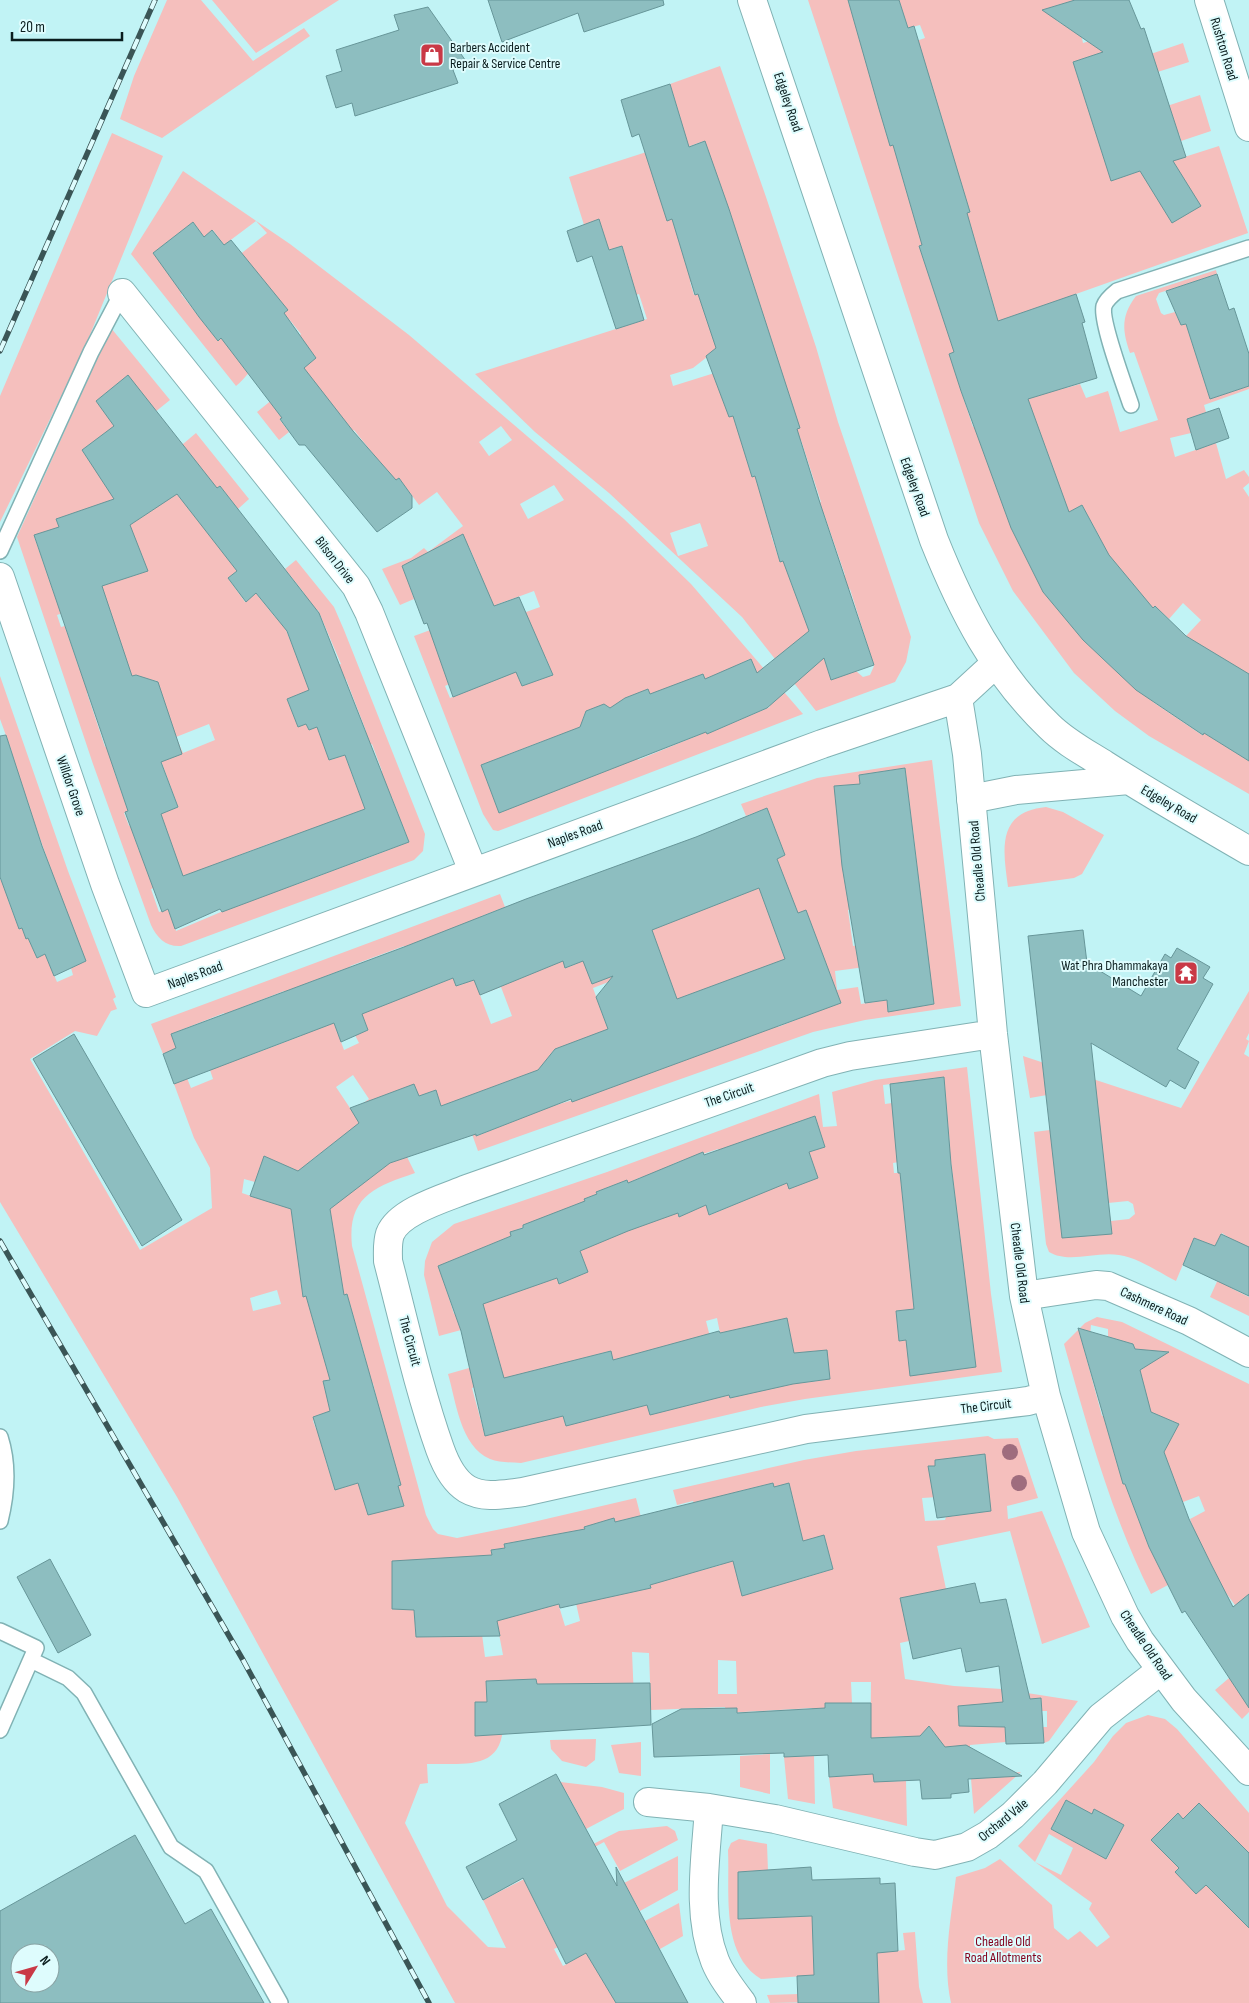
<svg xmlns="http://www.w3.org/2000/svg" width="1249" height="2003" font-family="'Sofia Sans Condensed',sans-serif">
<rect width="100%" height="100%" fill="#c1f3f5"/>
<path fill="#f5bfbd" fill-rule="evenodd" d="M167,0H201L253,61L304,28L310,36L162,138L120,119L134,76Z
M212,0H339L256,53Z
M808,0H848L866,58L925,38L920,25L908,28L899,0H1075L1054,14L1057,21L1063,25L1078,21L1083,43L1138,26L1108,51L1073,62L1095,130L1200,95L1211,131L1181,141L1179,133L1166,137L1112,180L1219,146L1248,233L1076,294L1057,360L1066,388L1080,384L1086,398L1108,391L1120,432L1158,420L1134,352L1130,353C1122,330 1121,316 1136,296L1216,270L1217,274L1159,293L1156,299L1161,313L1164,315L1175,312L1181,325L1186,324L1210,399L1249,386V389L1204,405L1206,412L1187,419L1191,433L1170,438L1175,457L1216,443L1226,479L1244,470L1249,477V483L1243,488L1249,497V693L1236,697L1212,738L1249,761V794L1149,736L1115,711L1074,673L1013,591L979,523ZM922,55L945,128L890,146L869,73ZM897,160L959,177L970,212L918,229ZM971,229L995,310L965,320L943,318L919,246ZM961,391L1005,416L973,427ZM1036,422L1061,491L982,440ZM1082,505L1101,540L1060,517ZM1183,603L1201,620L1186,636L1182,633L1175,657L1143,695L1097,653L1130,620L1136,626L1155,606L1169,619ZM1124,614L1089,646L1069,622ZM1180,663L1217,713L1202,735L1153,702Z
M1183,43L1189,62L1145,76L1139,58Z
M720,66L766,197L816,347L838,422L911,637L906,662L895,682L816,711L742,617L609,493L535,432L475,374L647,319L639,294L608,304L602,284L631,274L622,246L609,250L584,225L569,177L665,146L660,127L681,120L670,84ZM704,141L672,189L648,161ZM751,277L694,295L690,282L702,278ZM755,291L775,354L673,386L670,375L693,368L707,357L725,350L716,321L708,324L703,309ZM801,440L821,502L768,521L764,508L774,504L763,473L752,477L746,458ZM824,514L845,575L795,593L790,581L796,578L791,559L780,562L771,535ZM700,523L708,546L678,556L670,533ZM850,589L874,666L870,675L863,677L856,671L831,680L822,652L828,596Z
M112,133L163,156L85,347L0,522V396Z
M183,171L290,244L409,335L624,519L691,584L803,714L498,831L493,830L483,814L414,636L433,629L458,582L480,572L469,547L405,571L414,599L400,605L382,569L411,558L424,548L428,552L463,526L437,492L419,505L399,478L379,494L390,475L354,430L336,444L283,416L280,420L289,432L279,440L257,412L289,386L287,381L316,358L307,346L296,339L301,334L289,319C262,337 261,366 236,386L131,254ZM256,221L267,233L238,256L228,242ZM193,222L204,237L213,230L224,245L175,282L153,253ZM213,269L261,305L218,341L181,294ZM501,426L512,440L489,456L479,442ZM554,485L564,500L528,519L520,504ZM534,591L540,607L504,620L498,604ZM546,658L553,675L522,686L516,671ZM750,659L770,707L707,734L687,680L703,674L706,681L736,669L735,666ZM498,679L450,698L445,686L449,684ZM681,684L701,734L638,760L620,702L625,698L648,690L653,701ZM604,705L611,708L557,760L585,726L583,718L586,711ZM543,741L561,788L499,813L481,765Z
M111,328L170,400L129,433L183,444L196,433L249,499L238,509L220,486L190,510L250,561L228,578L245,602L256,593L275,617L304,593L285,569L296,560L334,607L344,630L425,834L423,851L414,860L181,946C166,947 157,938 151,925L93,764L17,537ZM128,375L115,427L96,401ZM105,433L122,457L91,464L82,450ZM75,513L97,575L53,591L34,536L59,527L56,519ZM142,555L147,571L117,581ZM105,598L79,668L65,626L61,627L57,615ZM318,610L341,664L306,679L284,625ZM132,676L135,686L152,680L157,681L160,694L131,738L105,747L87,693ZM346,679L366,731L353,737L358,749L372,744L382,771L355,783L345,755L330,760L317,727L309,730L306,724L298,727L287,699L302,693L304,696ZM209,724L215,740L183,753L176,737ZM159,755L178,807L129,826L124,813L128,811L114,771ZM392,798L409,842L355,863L338,820ZM163,821L170,839L139,851L133,833ZM332,822L348,865L295,885L278,842ZM271,843L288,886L235,907L219,863ZM185,876L228,909L176,931L168,909L159,912L151,889Z
M0,676L68,871L116,997L113,999L117,1009L111,1011L97,1036L75,1031L30,1059L140,1250L212,1208L210,1168L194,1138L174,1084L187,1078L191,1088L213,1079L210,1070L241,1058L224,1013L171,1034L176,1048L163,1054L151,1024L500,894L505,907L482,916L556,941L566,968L576,964L574,958L702,887L710,907L736,896L752,869L760,891L784,878L777,859L785,855L767,808L746,816L741,804L817,778L932,760L961,1006L865,1020L813,1032L478,1151L467,1120L462,1121L455,1101L441,1106L436,1090L419,1096L414,1085L397,1091L407,1157L415,1173C374,1187 347,1197 352,1246L426,1515L433,1529L438,1534L457,1538L516,1526L636,1498L643,1525L695,1572L721,1565L717,1549L693,1501L677,1505L673,1490L804,1460L856,1451L988,1436L994,1439L1018,1438L1038,1498L1007,1506L1008,1519L1042,1511L1090,1627L1042,1644L1010,1531L937,1546L946,1589L909,1641L900,1643L905,1679L954,1686L1002,1689L1078,1701L1049,1741L1044,1743L1042,1727H1047V1711H1042L1041,1698L1003,1702L1006,1742L970,1745V1754L938,1751L937,1737L934,1732L923,1733L905,1753L904,1736L871,1738L874,1782L906,1781L907,1826L833,1808L829,1777L870,1774L871,1682H851L852,1703L826,1711H812V1708L726,1713L725,1707L651,1710L649,1653L632,1652L634,1699L549,1685V1731L539,1732L536,1679L486,1681L487,1702H475L503,1719C505,1772 466,1763 427,1764L428,1783L420,1784L405,1823L447,1906L488,1947L506,1948L483,1900L619,1831L667,1826L675,1831L678,1840L620,1871L604,1842L547,1873L567,1893L538,1909L547,1927L584,1905V1933L554,1949L563,1966L593,1949L616,2003H455L177,1497L0,1202V880L52,872L33,819L0,830L31,811L13,760L0,756L12,752L0,719ZM905,768L912,824L864,829L859,775ZM913,830L919,883L869,881L845,883L841,849L867,835ZM920,891L927,945L878,952L876,942L853,946L848,910L874,907ZM8,900L86,961L71,968L73,975L57,982L45,954L37,958L28,938H26L22,928L19,929ZM784,941L808,1015L778,1027L761,980L790,970L779,944ZM410,945L463,983V984L457,986L453,978L426,989ZM404,946L420,990L367,1011L350,966ZM927,951L934,1004L888,1011L887,1000L861,1004L858,987L837,990L835,971L880,965ZM344,969L368,1030L355,1035L359,1043L344,1050L334,1023L290,990ZM611,981L606,1024L593,988ZM501,987L512,1016L491,1024L480,995ZM284,991L301,1036L248,1056L230,1012ZM565,1047L587,1096L556,1105L555,1067L550,1055L553,1051ZM353,1075L369,1099L352,1111L336,1087ZM463,1099L541,1110L477,1136ZM337,1141L340,1201L310,1161ZM244,1179L267,1185L263,1200L242,1193ZM277,1290L281,1304L253,1311L250,1298ZM347,1294L366,1360L328,1371L309,1305ZM366,1370L370,1383H373L380,1413L322,1433L316,1429L313,1421L316,1416L330,1411L323,1381ZM386,1440L401,1485L398,1486L403,1505L358,1483L335,1490L325,1458ZM929,1466H935L991,1511L946,1517L945,1520L925,1521L922,1498L938,1497ZM773,1483L774,1487L789,1483L801,1536L740,1491ZM630,1518L637,1545L641,1546L651,1588L616,1595L584,1527L614,1519L615,1522ZM824,1535L833,1569L801,1579ZM536,1538L497,1598L491,1550L505,1548L504,1544ZM392,1566H413L442,1623V1637H416L414,1610L392,1609ZM575,1599L580,1621L565,1626L558,1603ZM496,1618L503,1655L485,1657L480,1619ZM718,1660L736,1661L737,1694H718Z
M1046,807L1063,812L1104,835L1082,874L1074,878L1008,887C1003,850 996,812 1046,807Z
M1249,991V1033L1246,1039L1249,1041L1244,1054L1249,1057V1247L1231,1288L1249,1297V1316L1210,1297L1235,1242L1222,1233L1215,1246L1194,1238L1176,1281C1158,1272 1139,1258 1119,1255C1096,1251 1069,1264 1049,1252L1046,1244L1034,1132L1050,1130L1047,1095L1030,1098L1023,1056L1181,1108ZM1128,1201L1133,1204L1135,1214L1129,1219L1111,1221L1112,1233L1108,1203Z
M967,1067L991,1294L1002,1372L805,1399L761,1407L521,1463C511,1462 499,1463 490,1459C460,1446 456,1401 448,1374L497,1360L461,1330L439,1336L424,1275L425,1261L432,1242L454,1224L607,1172L819,1094L823,1127L837,1126L832,1092L875,1080ZM944,1077L950,1147L897,1153L892,1103L885,1104L883,1085ZM815,1116L825,1147L809,1152L817,1178L785,1177L749,1164L741,1142ZM718,1149L737,1177L745,1200L710,1215L706,1205L679,1217L661,1171L675,1163ZM950,1153L958,1221L906,1227L900,1173H894L893,1163ZM641,1177L656,1219L599,1241L585,1199L597,1194L596,1192L627,1180L628,1183ZM523,1227H572L587,1272L559,1284L553,1268L517,1255L510,1233ZM959,1227L966,1294L906,1232ZM439,1266L516,1292L454,1314ZM914,1306L944,1371L906,1340L899,1341L896,1311L914,1309ZM717,1318L720,1333L800,1382L730,1398L724,1369L714,1353L706,1321ZM827,1350L830,1379L803,1383L799,1353ZM610,1351L614,1364L596,1418L566,1426L546,1368ZM503,1379L515,1428L485,1436L472,1388ZM642,1384L707,1400L650,1415Z
M1097,1317L1122,1322L1249,1384V1613L1235,1605L1223,1589L1168,1585L1151,1594C1111,1514 1088,1429 1064,1344L1085,1323ZM1091,1325L1108,1329V1337L1133,1344L1135,1349H1140L1144,1368L1140,1370L1122,1410L1102,1416L1082,1342L1088,1336H1090ZM1150,1411L1154,1424L1167,1419L1173,1421L1176,1428L1160,1439L1123,1484L1106,1425ZM1172,1475L1183,1502L1199,1496L1205,1511L1190,1519L1194,1531L1150,1550L1128,1492Z
M1243,1666L1249,1698V1712L1242,1719L1215,1690Z
M1148,1715L1165,1719L1177,1729L1249,1813V1864L1218,1897L1249,1928V2003H951C942,1962 951,1918 956,1877L985,1868L1000,1859L1052,1905L1054,1928L1068,1940L1080,1931L1097,1947L1110,1937L1089,1909L1092,1903L1035,1862L1018,1846L1094,1762L1113,1736L1126,1723ZM1066,1800L1092,1814L1094,1810L1121,1830L1107,1859L1051,1829ZM1199,1803L1243,1847L1196,1894L1175,1872L1179,1868L1151,1840L1177,1814L1183,1819ZM1049,1834L1073,1848L1061,1875L1035,1862Z
M596,1739L595,1760L586,1767L562,1761L551,1749L550,1740Z
M641,1742V1776L619,1773L611,1745Z
M770,1754V1794L740,1787V1756Z
M814,1756L815,1804L788,1799L784,1757Z
M1021,1772L974,1814L971,1779L1003,1777V1774Z
M544,1780L602,1787L624,1793V1809L586,1829L567,1793L551,1792Z
M739,1839L767,1844L768,1871L738,1872V1919L814,1916V1973L844,1938L884,1952L905,1950L903,1933L915,1932L919,1987L923,2003H879V2001L770,2003L767,1995L832,1993L831,1974L761,1979C720,1954 730,1892 728,1850L731,1843Z
M678,1856V1890L640,1911L624,1883Z
M679,1903L683,1936L660,1949L645,1921Z"/>
<path fill="#8dbec0" stroke="#679699" fill-rule="evenodd" d="M488,0H663L664,5L584,32L578,13L502,42Z
M848,0H899L908,28L914,26L970,212L967,213L998,321L1076,294L1085,322L1082,323L1097,378L1028,399L1069,512L1082,505L1109,555L1153,608L1155,606L1186,636L1249,674V761L1204,733L1203,735L1136,690L1083,640L1043,592L1011,528L961,391L949,354L954,352L919,246L922,245L893,145L890,146L879,109Z
M1075,0H1129L1141,29L1144,28L1186,157L1173,161L1201,206L1172,223L1140,171L1111,181L1073,62L1103,52L1042,10Z
M428,7L468,64L453,70L458,83L355,116L352,103L336,108L326,76L342,71L336,50L399,30L394,15Z
M670,84L689,147L705,141L729,209L800,428L797,429L820,503L874,665L831,680L824,658L767,708L707,734L706,732L499,813L481,765L580,727L586,711L604,704L610,708L625,698L648,689L650,694L703,674L705,679L751,659L757,673L809,631L783,561L780,562L755,476L752,477L733,416L729,417L706,356L716,348L698,294L695,295L672,219L667,221L639,134L632,137L621,100Z
M599,219L609,250L622,246L644,320L616,329L592,256L577,262L567,231Z
M193,222L204,237L212,230L224,245L231,240L288,310L284,313L316,358L304,368L353,431L396,480L399,478L412,496V508L377,532L305,445H299L280,419L282,418L221,338L218,341L199,317L153,253Z
M1217,274L1229,310L1234,308L1249,354V386L1210,399L1186,324L1181,325L1166,291Z
M128,375L217,488L220,486L319,613L409,842L222,912L220,909L175,929L168,909L162,912L125,812L128,811L34,535L59,527L56,519L114,499L82,450L114,426L96,401ZM177,494L237,571L228,578L246,602L256,593L287,631L309,690L287,699L298,727L306,724L309,730L317,727L329,760L345,755L365,809L183,876L161,814L178,807L161,762L182,754L158,682L136,675L132,676L102,586L148,571L130,525Z
M1219,408L1229,438L1196,450L1187,419Z
M463,534L494,606L519,597L553,675L522,686L516,672L453,697L427,623L424,624L402,566Z
M6,735L42,846L86,961L54,976L45,954L37,958L28,938L26,939L22,928L19,929L0,877V736Z
M905,768L934,1004L888,1012L887,1000L865,1003L842,866L834,786L860,784L859,775Z
M767,808L785,855L777,859L798,913L806,910L841,1003L572,1102L571,1099L476,1136V1134L390,1163L330,1209L344,1295L347,1294L401,1485L398,1486L404,1506L368,1515L358,1483L335,1490L313,1417L330,1411L323,1381L330,1380L306,1296L303,1297L291,1209L250,1196L264,1156L298,1171L359,1123L350,1108L414,1084L419,1096L436,1090L441,1106L538,1070L555,1049L608,1029L596,997L613,976L592,984L583,961L565,968L563,961L480,995L474,980L456,986L453,978L362,1014L368,1030L341,1042L334,1023L174,1084L163,1054L176,1048L171,1034L404,947L526,899L696,837ZM759,888L785,959L677,999L652,930Z
M1083,930L1087,963L1141,996L1165,954L1171,958L1177,948L1210,967L1203,978L1213,984L1177,1049L1199,1062L1185,1089L1170,1080L1166,1087L1091,1043L1112,1234L1062,1238L1028,936Z
M74,1034L182,1220L142,1246L33,1059Z
M944,1077L951,1164L976,1367L910,1376L906,1340L899,1341L896,1311L914,1309L900,1173H898L890,1084Z
M815,1116L825,1147L809,1152L818,1178L789,1189L787,1183L709,1215L706,1205L679,1217L678,1213L628,1231L580,1251L588,1272L559,1284L557,1278L483,1304L504,1378L611,1351L613,1360L719,1331L720,1333L787,1318L794,1353L827,1350L830,1379L793,1384L730,1398L729,1395L650,1415L647,1405L566,1426L563,1416L485,1436L461,1331L438,1266L511,1236L510,1232L523,1228V1225L585,1201L584,1199L597,1194L596,1192L627,1180L628,1183L703,1152L704,1155Z
M1221,1234L1249,1247V1296L1183,1265L1194,1238L1215,1246Z
M1078,1328L1133,1344L1135,1349L1169,1352L1140,1370L1151,1412L1179,1424L1164,1452L1189,1519L1211,1564L1233,1607L1249,1594V1708L1185,1611L1182,1613L1149,1547L1125,1484H1123Z
M985,1454L991,1511L937,1518L928,1466H935V1460Z
M773,1483L774,1487L789,1483L803,1541L824,1535L833,1569L742,1596L733,1561L650,1585L651,1588L560,1608L559,1604L497,1621L500,1636L416,1637L414,1610L392,1609V1561L492,1555L491,1550L505,1548L504,1544L585,1529L584,1527L614,1518L615,1522Z
M50,1559L91,1635L58,1653L17,1577Z
M975,1583L980,1603L1006,1599L1030,1699L1041,1698L1044,1743L1006,1744L1005,1727L959,1726L958,1706L1003,1702L999,1666L966,1672L961,1648L913,1659L900,1598Z
M536,1679L537,1684L650,1683L651,1725L475,1736V1702H487L486,1681Z
M825,1703H871V1738L920,1736L929,1726L945,1747L966,1745L1022,1776L968,1779L969,1792L951,1794V1798L922,1799L920,1780L874,1782L873,1774L829,1777L828,1755L784,1757V1753L654,1757L652,1724L681,1709L737,1708V1713L825,1708Z
M556,1774L617,1886L616,1867L688,2003H616L586,1953L566,1964L523,1878L483,1900L466,1867L517,1840L499,1804Z
M1066,1800L1092,1814L1094,1809L1124,1825L1106,1859L1051,1829Z
M1199,1803L1249,1853V1928L1206,1885L1196,1894L1175,1872L1179,1868L1151,1840L1178,1813L1183,1819Z
M135,1835L185,1924L211,1909L264,2003H0V1911ZM20,1953H50V1983H20Z
M811,1867L812,1880L880,1878V1884L895,1883L898,1951L877,1953L879,2003H798L797,1976L814,1975L812,1916L738,1919V1872Z"/>
<g fill="none" stroke-linecap="round" stroke-linejoin="round">
<g stroke="#81b2b4" stroke-width="18">
<path id="service" d="M1131,405C1125,387 1100,320 1104,306C1106,300 1112,295 1117,291L1249,248
M0,551L91,352L122,293
M0,1437C9,1465 7,1493 0,1521
M0,1631L36,1648L0,1730
M31,1660L68,1678L84,1693L171,1847L206,1871L280,2003"/>
</g>
<g stroke="#81b2b4" stroke-width="30">
<path id="minor" d="M1209,0L1249,127
M122,293L356,586L369,612L473,871
M0,577L105,884L146,993L822,744L958,698L995,664
M958,698L967,754L993,1034L1024,1296L1046,1396L1086,1532L1125,1616L1140,1641L1184,1700L1249,1771
M993,1034L850,1056L822,1063L467,1189C445,1198 399,1211 390,1234C387,1243 388,1252 388,1261C404,1322 419,1390 440,1449C445,1463 454,1481 467,1489C484,1499 505,1494 523,1492L806,1429L1028,1401L1046,1396
M1024,1296L1096,1285L1108,1286L1189,1321L1249,1353
M648,1802L709,1808L775,1819L915,1852L935,1855L967,1847L988,1835L1013,1815L1045,1783L1101,1717L1161,1670
M709,1808C706,1858 696,1913 715,1961C721,1976 732,1990 742,2003"/>
</g>
<g stroke="#81b2b4" stroke-width="30">
<path id="secondary" d="M752,0L934,540C962,610 994,673 1049,726C1065,742 1086,753 1105,765C1152,795 1201,823 1249,851
M971,799L1016,790L1129,780"/>
</g>
<use href="#service" stroke="#fff" stroke-width="15"/>
<use href="#minor" stroke="#fff" stroke-width="28"/>
<use href="#secondary" stroke="#fff" stroke-width="28"/>
<g stroke="#3a5556" stroke-width="5.5">
<path id="rail" d="M0,351L155,0
M0,1241L243,1660L429,2003"/>
</g>
<use href="#rail" stroke="#defcfd" stroke-width="4" stroke-dasharray="11" stroke-linecap="butt"/>
</g>
<g fill="#9f6d7e">
<circle cx="1010" cy="1452" r="8"/>
<circle cx="1019" cy="1483" r="8"/>
</g>
<defs>
<g id="shop-square" transform="scale(1.25)"><rect x="-9" y="-9" width="18" height="18" rx="4" fill="#c93946" stroke="#defcfd"/><path d="M-5-2.5h2.3a2.7 3.5 0 0 1 5.4 0H5L5.5 6h-11ZM-1.5-2.5h3a1.5 2.3 0 0 0-3 0Z" fill="#fff"/></g>
<g id="temple-square" transform="scale(1.25)"><rect x="-9" y="-9" width="18" height="18" rx="4" fill="#c93946" stroke="#defcfd"/><path d="M0-6L5-2H3V0L6.5 2.5H4V6H1.5V3h-3V6H-4V2.5H-6.5L-3 0V-2H-5Z" fill="#fff"/></g>
</defs>
<g fill-rule="evenodd">
<use href="#shop-square" x="432" y="55"/>
<use href="#temple-square" x="1186" y="973"/>
</g>
<g text-anchor="middle" dominant-baseline="central" stroke-width="4" stroke-linejoin="round" paint-order="stroke">
<g font-size="14" fill="#0a1d1e" stroke="#defcfd" text-anchor="start">
<text x="450" y="47">Barbers Accident<tspan x="450" dy="16">Repair &amp; Service Centre</tspan></text>
<text x="1168" y="965" text-anchor="end">Wat Phra Dhammakaya<tspan x="1168" dy="16">Manchester</tspan></text>
</g>
<g font-size="14" fill="#0a1d1e" stroke="#defcfd">
<text transform="translate(1224 49) rotate(73)">Rushton Road</text>
<text transform="translate(788 102) rotate(71)">Edgeley Road</text>
<text transform="translate(915 487) rotate(70)">Edgeley Road</text>
<text transform="translate(335 560) rotate(52)">Bilson Drive</text>
<text transform="translate(71 786) rotate(71)">Willdor Grove</text>
<text transform="translate(1169 804) rotate(30)">Edgeley Road</text>
<text transform="translate(575 834) rotate(-20)">Naples Road</text>
<text transform="translate(977 861) rotate(-95)">Cheadle Old Road</text>
<text transform="translate(195 975) rotate(-20)">Naples Road</text>
<text transform="translate(729 1095) rotate(-19)">The Circuit</text>
<text transform="translate(1020 1263) rotate(83)">Cheadle Old Road</text>
<text transform="translate(1154 1306) rotate(25)">Cashmere Road</text>
<text transform="translate(410 1341) rotate(75)">The Circuit</text>
<text transform="translate(986 1406) rotate(-7)">The Circuit</text>
<text transform="translate(1146 1645) rotate(56)">Cheadle Old Road</text>
<text transform="translate(1003 1820) rotate(-39)">Orchard Vale</text>
</g>
<g font-size="14" fill="#83001d" stroke="#defcfd">
<text x="1003" y="1941">Cheadle Old<tspan x="1003" dy="16">Road Allotments</tspan></text>
</g>
</g>
<g transform="translate(35 1968) rotate(53)"><circle r="24" fill="#defcfd" stroke="#89a3a4"/>
<path d="M0-4L9 19L0 12L-9 19Z" fill="#c93946"/>
<text y="-8" font-size="14" font-weight="bold" text-anchor="middle" fill="#0a1d1e">N</text>
</g>
<path d="M12 32v8h110v-8" fill="none" stroke="#0a1d1e" stroke-width="2.5"/>
<text x="20" y="32" font-size="15" fill="#0a1d1e" stroke="#defcfd" stroke-width="4" paint-order="stroke">20 m</text>
</svg>
